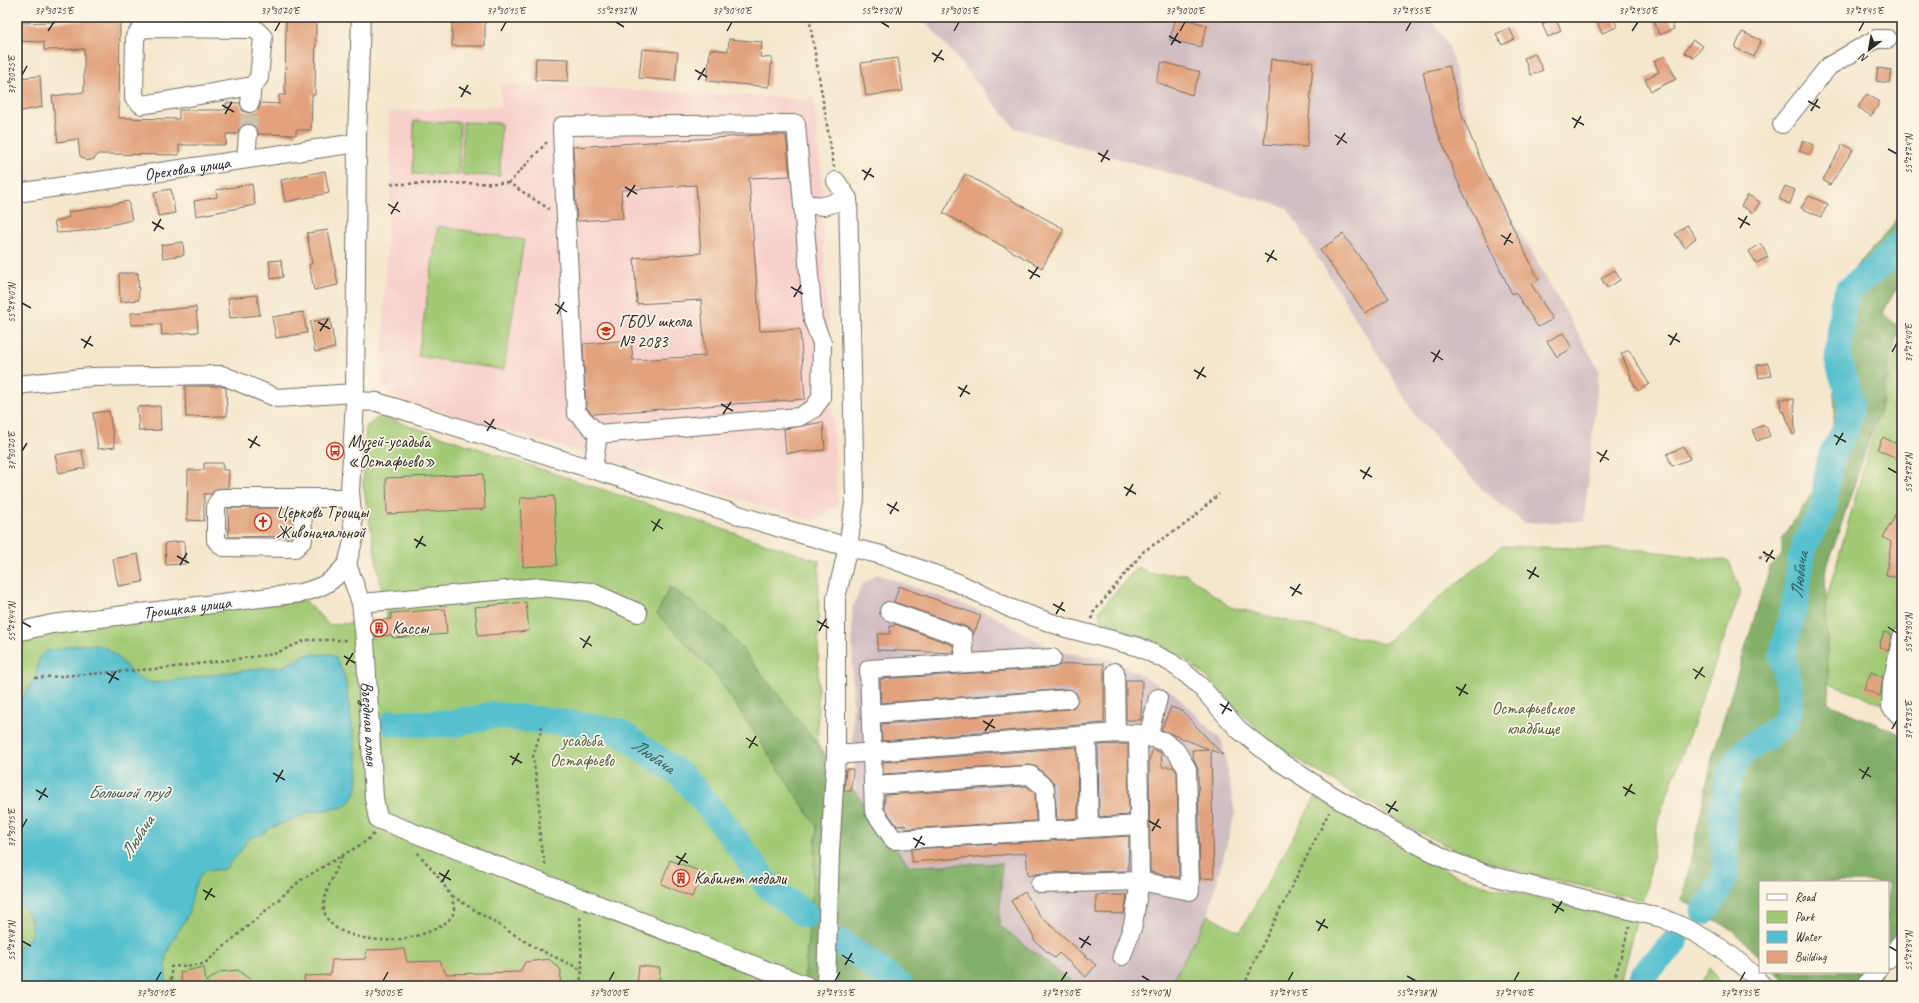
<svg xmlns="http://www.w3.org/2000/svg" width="1919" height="1003" font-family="Caveat,sans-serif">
<rect width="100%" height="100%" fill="#fcf5e5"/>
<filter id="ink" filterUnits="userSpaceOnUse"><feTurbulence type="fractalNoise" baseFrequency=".025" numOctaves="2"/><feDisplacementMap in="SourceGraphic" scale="8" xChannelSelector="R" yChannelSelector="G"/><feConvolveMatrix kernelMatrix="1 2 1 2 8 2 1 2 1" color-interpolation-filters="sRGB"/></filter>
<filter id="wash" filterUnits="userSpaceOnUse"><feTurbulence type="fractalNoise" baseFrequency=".012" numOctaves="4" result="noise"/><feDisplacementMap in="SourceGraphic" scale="16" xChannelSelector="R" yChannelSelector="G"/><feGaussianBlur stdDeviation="0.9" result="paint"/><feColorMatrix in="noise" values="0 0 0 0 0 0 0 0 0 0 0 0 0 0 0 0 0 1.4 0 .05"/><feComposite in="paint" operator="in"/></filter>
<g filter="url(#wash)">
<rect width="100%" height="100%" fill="#f5e7cd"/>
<path fill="#f7d0cb" d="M511,84L814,99L824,206L822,214L838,505L814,521L392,397L382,383L387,222L391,184L389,112L501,106V85Z"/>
<path fill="#d2bec2" d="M922,17H1430L1449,46L1475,153L1599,370L1584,521L1524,523L1483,490L1418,419L1287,208L1015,128Z
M877,574L992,615L1055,651L1113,660L1174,693L1222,741L1235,813L1208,915L1170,986H1077L999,925L1002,863L910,866L888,840L856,793L853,744L852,608L862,585Z"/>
<path fill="#a2ca76" stroke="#667a50" d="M414,121L460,122L459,175L413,174Z
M463,122L501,123L500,176L462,175Z
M438,226L524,240L504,370L418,356Z
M1902,333V711L1805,675Z
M380,416L819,561L817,827L804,986H17V638L95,625L305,600L329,625L387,620L363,484L366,427Z
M1502,546L1643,550L1729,561L1741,592L1658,820L1650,871L1643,900C1581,885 1516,874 1457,850C1431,840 1407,825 1383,811C1348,790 1313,770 1279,747C1245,724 1224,689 1191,664C1165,642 1132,635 1102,622L1099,611L1137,567L1151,574H1186L1230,607L1384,644Z
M1315,798L1406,850L1446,871L1484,885L1636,922L1619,986H1170L1208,915L1240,932Z
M1710,968L1722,986H1700Z"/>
<path fill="#81ae67" stroke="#566c49" d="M1902,210V284L1893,294L1883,313L1899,328L1880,407L1825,573L1829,704L1902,735V926L1888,942V882H1760V957L1732,930L1682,900L1714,751L1770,567L1782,554V539L1813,492L1829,452L1835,409L1829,320L1841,283L1890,229Z
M670,586L725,628L856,793L888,839L910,866L1002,863L999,925L1077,986H804L817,827L714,672L657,614Z
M1775,972H1863L1851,986H1789Z"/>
<path fill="#54c0ce" stroke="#40767c" d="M76,645C85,645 95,644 104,647C124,656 128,680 154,683L262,668L282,667L305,655L331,654L336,658L345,677L358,763V781L355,795L346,805L340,808L311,812L271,828L261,835L253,837L247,840L240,852L225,869L205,871L200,876L194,888L188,915L171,944L166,957V986H17V948L30,937C37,915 23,915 18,898L17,707L35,678L40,657L45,652Z"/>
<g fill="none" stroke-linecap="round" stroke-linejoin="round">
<g stroke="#54c0ce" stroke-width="27">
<path id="s1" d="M393,723L457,724L463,720H474L491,715L561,722L619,732L684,777L727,829L768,886L805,915"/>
<path id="s2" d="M1704,911L1713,900L1726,875L1722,810L1731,773L1737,761L1746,750L1778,729L1787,719L1790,705V692L1782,656L1796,598L1801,557L1805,544L1824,508L1828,468L1832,455L1845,431L1850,415L1851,402L1838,361L1843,304L1848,291L1881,264L1902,241"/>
<path d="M842,943L900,986"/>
<path d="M1639,986L1644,974L1675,942"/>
</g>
</g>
<g id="blocks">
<path fill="#e1a27d" d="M85,17H120L119,118L179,119V110H226V103H240L243,111L249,113L258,110L261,103L279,104V95H285L286,17L316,18L315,95H312L311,130H296V135L258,134L254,126L248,124L240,128L237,134H226V145H179V155L98,154L94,159L87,161L80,156L78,139L58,142L52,96L84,92V49L44,50V42L17,41V23L85,21Z
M452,17H485V46H452Z
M1176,17L1207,25L1201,47L1170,40Z
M1595,17H1613L1617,27L1602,33Z
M1665,17H1669L1674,29L1660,35L1654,22Z
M1555,18L1561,31L1548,37L1542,24Z
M1509,28L1515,39L1502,45L1496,34Z
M1742,32L1761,40L1754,57L1735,48Z
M729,39L762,42L760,57L772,58L769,87L707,81L710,49L728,51Z
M1693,40L1703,46L1694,58L1684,52Z
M642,49L678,52L675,81L639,78Z
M1535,54L1543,70L1531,75L1524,58Z
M1665,56L1676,79L1651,91L1645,79L1659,72L1654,61Z
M536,58L569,59L568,81L535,80Z
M898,58L903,91L866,96L861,63Z
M1271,59L1313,62L1307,147L1264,144Z
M1162,62L1200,72L1192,95L1156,82Z
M1449,66L1463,118L1485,171L1539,280L1531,284L1553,319L1538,327L1515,292L1512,294L1458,182L1435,125L1423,72Z
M1878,68L1892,70L1890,83L1876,81Z
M40,76L42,107L17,112V78Z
M1867,94L1878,101V106L1871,116L1858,107Z
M759,135H786L790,176L749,178L760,331L800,329L805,399L592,414L586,407L583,344L631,340L633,360L705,356L701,300L637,304L634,258L701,253L696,185L621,190L623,218L577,221L573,147Z
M1803,140L1814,145L1810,155L1799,151Z
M1843,144L1853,150L1830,185L1823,180Z
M325,171L329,193L285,202L281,180Z
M965,174L1064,229L1042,268L943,213Z
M252,184L255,205L196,216L194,201L217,197L216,190Z
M1785,186L1795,190L1790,204L1779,199Z
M171,189L175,213L158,216L154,192Z
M1748,195L1760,202L1753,213L1741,206Z
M1809,196L1828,204L1821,217L1801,208Z
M128,201L132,220L84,231L57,233L54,222L69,217L68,212L83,210Z
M1687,225L1696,238L1685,247L1675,234Z
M328,230L338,285L314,290L309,264H312L307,233Z
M1343,234L1389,298L1366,314L1320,250Z
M183,242L184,255L163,258L161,245Z
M1761,244L1768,257L1756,263L1749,251Z
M281,260L283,277L271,279L269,261Z
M1615,270L1620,280L1607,288L1601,278Z
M119,273H138L139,300L120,302Z
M257,295L260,315L230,318L228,298Z
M196,307L198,332L162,335L161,324L131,325V313Z
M303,312L307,333L276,338L272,317Z
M330,318L335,348L315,352L310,322Z
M1563,333L1572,348L1557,357L1547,341Z
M1629,350L1649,384L1638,391L1630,377L1631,376L1621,354Z
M1768,363L1771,376L1759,378L1757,365Z
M185,386H220L226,388L227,416L186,417Z
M1780,399H1794L1795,434L1793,435L1784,411L1781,412Z
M160,406L161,430L139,431L137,407Z
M109,411L115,447L98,449L93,413Z
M823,422L825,450L786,453L784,429Z
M1761,426H1766L1770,436L1757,441L1752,430Z
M1883,437L1902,447V461L1877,449Z
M1684,447L1690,459L1672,466L1667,454Z
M82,450L85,468L59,473L55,455Z
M204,463H223V470H229L228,488L217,489L211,494H204V521L187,520L188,470H204Z
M483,474L485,509L387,514L386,478Z
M554,496L557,565L523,567L520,498Z
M228,508H292V536L229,537Z
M1895,514H1902V578L1886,576L1891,542L1883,537L1894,518Z
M184,541L185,564L166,565L165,543Z
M138,554L143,582L118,586L113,559Z
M899,586L981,616L973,635L971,630L966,627L894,602Z
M526,602L529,631L478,636L475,607Z
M445,609L447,634L393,638L392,635L375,637L374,621L391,619V613Z
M895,624L953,645L954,653L877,650L878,634H890V626H894Z
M1884,632L1892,635L1888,651L1879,647Z
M1075,663L1104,664V723L882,741L881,724L1069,709L1074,707L1078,699L1076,693L1067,689L881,703L880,679L1053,668L1060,665Z
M1871,672L1883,677L1880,696L1864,689Z
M1126,680H1142L1141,720H1126Z
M1171,707L1182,711L1223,755L1211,750L1214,878L1200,879L1198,769L1193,758L1192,750L1209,749L1161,730Z
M1128,744L1129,815L1099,817L1098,745Z
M1077,747L1078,818L1057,820L1054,783L1037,767L1030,765L883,774V762Z
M1153,749L1161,753L1162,767H1173L1177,772L1179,878L1150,872L1149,760Z
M846,769H853L851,791H844Z
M1026,786L1035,793L1036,821L906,829L905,825L897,826L884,808L885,795Z
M1129,836L1128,871L1042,873L1028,876L1026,853L912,862L911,849Z
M670,860L702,872L692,897L661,884Z
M1025,892L1040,916L1096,965L1086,977L1059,953L1054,958L1033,939L1034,937L1011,901Z
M1096,895H1127L1124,914L1096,913Z
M404,949L407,962L440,961L446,974L520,972L525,962L549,959L561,970L560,986H305L304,976L330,975L332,960L365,959L367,950Z
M639,966L660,968L659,986H637Z
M204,967L206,982L220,972L238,970L258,986H182L180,972Z"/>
</g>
</g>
<g filter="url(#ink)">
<use href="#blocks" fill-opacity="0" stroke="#726d64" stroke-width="1"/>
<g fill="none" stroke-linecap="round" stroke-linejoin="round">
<path stroke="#cdc1ad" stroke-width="18" stroke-dasharray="18 9" stroke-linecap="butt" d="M248,134L250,103"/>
<g stroke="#726d64" stroke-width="20">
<g id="minor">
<path d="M361,17L357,139L355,401L350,491L354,538L347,564L361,603L540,587L591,592L638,613"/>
<path d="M142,28L255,29L263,37L259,78L252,86L142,105L134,98L135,37Z"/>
<path d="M250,103L252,86"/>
<path d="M1782,124L1829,66L1876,39H1888"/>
<path d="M246,159L248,134"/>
<path id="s3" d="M17,193L357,143"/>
<path d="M804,204L824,206L848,199"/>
<path d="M17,385L91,377L222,375L277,398L355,393"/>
<path d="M355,401L377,402L777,527L848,547L878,554L958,583L1012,609L1066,628L1139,647L1170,662L1185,673L1200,686L1238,729L1274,758L1333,796L1411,841L1450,861L1488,875L1662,918C1701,933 1735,953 1763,986"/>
<path d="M593,469L598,434L576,412C572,316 565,221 562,126L796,124L813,320L822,343L821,398L813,409L799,417L598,434"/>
<path d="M302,499L303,540L295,548L223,547L216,540V505L221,498H350"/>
<path id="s4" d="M361,603L365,640L374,798L378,819L807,986"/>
<path d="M889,611L963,637L965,663"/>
<path id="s5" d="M17,632L52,624L301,593C324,587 332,582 347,564"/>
<path d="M1902,637L1892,683L1891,707L1902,718"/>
<path d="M1052,658L869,669L874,811L894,840L1139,825"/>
<path d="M1115,672L1116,733"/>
<path d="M871,714L1068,699"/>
<path d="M1087,736L1089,828"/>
<path d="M1148,737L1158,698"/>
<path d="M836,755L1116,733L1138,734L1163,741L1176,751L1187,769L1190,891L1140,881L1040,884"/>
<path d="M873,785L1030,775L1045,788L1047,831"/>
<path d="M1122,956L1133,925L1140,881L1138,734"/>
<path d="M1888,959L1902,942"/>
<path d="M826,986L830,852L836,755V598L848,547L855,498L848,199L836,181"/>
<path d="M1865,986L1877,972"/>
</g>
</g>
<path stroke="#726d64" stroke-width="2.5" stroke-dasharray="3 3" stroke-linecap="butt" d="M809,17L834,167
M547,142L509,183L549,209
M391,184L509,183
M1759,558L1767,556L1763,549
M1092,619L1093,613L1144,551L1187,523L1219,494
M35,678L167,668L274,654L306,640H349
M542,726L533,757L539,799L540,841L546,867
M342,856C337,868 323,895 324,907C324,933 363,939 382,940C399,942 452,931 454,910C455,893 428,865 417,852
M452,896L536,948L582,970
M171,986V967L204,964L301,880L365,842L374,834
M580,986L582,970L580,915
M1244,986L1254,962L1329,812
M1611,986L1615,977L1630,925"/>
<use href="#minor" stroke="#fff" stroke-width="18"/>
</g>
</g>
<path fill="none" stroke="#2b2b2b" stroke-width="1.5" d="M616,22L624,27M881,22L889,27M48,31L54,22M275,31L280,22M501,31L506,22M727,31L732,22M954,31L959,22M1180,31L1185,22M1406,31L1411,22M1632,31L1638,22M1859,31L1864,22M1169,36L1181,43M1171,45L1178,33M932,53L944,60M934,62L942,50M695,70L707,77M22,75L27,66M698,80L705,68M459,87L471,94M461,97L468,85M1808,101L1820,108M222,105L234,112M1811,111L1818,99M225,114L232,102M1572,118L1584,125M1574,128L1581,116M1335,135L1347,143M1337,145L1345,133M1888,149L1897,154M1098,153L1110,160M1101,162L1108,150M862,170L874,177M864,180L871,168M625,187L637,194M627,197L635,185M388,204L400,212M391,214L398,202M1738,218L1750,225M152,222L164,229M1740,228L1747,216M154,231L161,219M1501,235L1513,243M1504,245L1511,233M1265,253L1277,260M1267,262L1274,250M1028,270L1040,277M1030,279L1038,267M791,287L803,294M794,297L801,285M22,303L31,308M555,304L567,312M557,314L564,302M318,322L330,329M320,331L328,319M1668,335L1680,342M81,339L93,346M1670,345L1677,333M84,348L91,336M1431,352L1443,360M1892,352L1897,343M1433,362L1440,350M1194,370L1206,377M1197,379L1204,367M958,387L970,394M960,397L967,385M721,404L733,411M723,414L731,402M484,421L496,429M487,431L494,419M1834,435L1846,442M248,439L260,446M1836,445L1843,433M250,448L257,436M22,451L27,443M1597,452L1609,460M1600,462L1607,450M1888,468L1897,473M1360,470L1372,477M1363,479L1370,467M1124,487L1136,494M1126,496L1133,484M887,504L899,511M890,514L897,502M651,521L663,529M653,531L660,519M414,539L426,546M416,548L423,536M1763,552L1775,559M177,556L189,563M1766,562L1773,550M180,565L187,553M1527,570L1539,577M1529,579L1536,567M1290,587L1302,594M1292,596L1300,584M1053,604L1065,611M1056,614L1063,602M817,621L829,628M22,622L31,627M1888,627L1897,633M819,631L826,619M580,638L592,646M583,648L590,636M344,656L355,663M346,665L353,653M1693,669L1705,677M107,673L119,680M1695,679L1703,667M109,683L116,671M1456,687L1468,694M1459,696L1466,684M1220,704L1232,711M1222,714L1229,702M983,721L995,728M1892,729L1897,720M985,731L993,719M746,738L758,746M749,748L756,736M510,756L522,763M512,765L519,753M1859,769L1871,777M273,773L285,780M1862,779L1869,767M276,782L283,770M1623,787L1635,794M36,790L48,797M1625,796L1632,784M39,800L46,788M1386,804L1398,811M1388,813L1396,801M1149,821L1161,828M22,828L27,819M1152,831L1159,819M913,838L925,845M915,848L922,836M676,856L688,863M678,865L686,853M439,873L451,880M442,882L449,870M203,890L215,897M205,900L212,888M1552,904L1564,911M1555,913L1562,901M1316,921L1328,928M1318,931L1325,919M1079,938L1091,945M22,941L31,946M1888,946L1897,951M1081,948L1089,936M842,955L854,963M845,965L852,953M1142,976L1150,981M1407,976L1416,981M156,981L161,972M383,981L388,972M609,981L614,972M835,981L840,972M1061,981L1067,972M1288,981L1293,972M1514,981L1519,972M1740,981L1745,972"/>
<defs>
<g id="school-ring" transform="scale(0.9)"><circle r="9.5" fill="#fcf5e5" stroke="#c8321e" stroke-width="1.5"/><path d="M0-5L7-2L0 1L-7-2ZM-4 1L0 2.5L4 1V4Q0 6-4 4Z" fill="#c8321e"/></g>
<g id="bus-ring" transform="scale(0.9)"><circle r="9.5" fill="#fcf5e5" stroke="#c8321e" stroke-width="1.5"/><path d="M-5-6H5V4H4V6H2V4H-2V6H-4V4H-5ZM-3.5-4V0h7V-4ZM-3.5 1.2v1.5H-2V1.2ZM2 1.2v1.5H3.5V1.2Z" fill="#c8321e"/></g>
<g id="church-ring" transform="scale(0.9)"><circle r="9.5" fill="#fcf5e5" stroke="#c8321e" stroke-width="1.5"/><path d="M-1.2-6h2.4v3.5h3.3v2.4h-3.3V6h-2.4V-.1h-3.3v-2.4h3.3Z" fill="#c8321e"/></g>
<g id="building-ring" transform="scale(0.9)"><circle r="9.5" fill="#fcf5e5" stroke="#c8321e" stroke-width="1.5"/><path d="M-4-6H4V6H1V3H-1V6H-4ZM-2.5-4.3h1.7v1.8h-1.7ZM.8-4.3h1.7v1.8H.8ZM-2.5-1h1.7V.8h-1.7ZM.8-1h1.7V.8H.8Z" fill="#c8321e"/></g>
</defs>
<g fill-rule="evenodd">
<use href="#school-ring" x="606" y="331"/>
<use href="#bus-ring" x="335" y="451"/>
<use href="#church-ring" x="263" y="522"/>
<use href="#building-ring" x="379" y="628"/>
<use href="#building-ring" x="681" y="878"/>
</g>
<g text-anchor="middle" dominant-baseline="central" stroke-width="3.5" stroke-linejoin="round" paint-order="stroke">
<g font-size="17" fill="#2b2b2b" stroke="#fcf5e5">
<text stroke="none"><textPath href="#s3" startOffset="172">Ореховая улица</textPath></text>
<text stroke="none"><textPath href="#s5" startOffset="172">Троицкая улица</textPath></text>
<text stroke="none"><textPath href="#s4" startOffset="121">Въездная аллея</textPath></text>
</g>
<g font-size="17" fill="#2b2b2b" stroke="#fcf5e5" text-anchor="start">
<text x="619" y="321">ГБОУ школа<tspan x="619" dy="20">№ 2083</tspan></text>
<text x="348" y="441">Музей-усадьба<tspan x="348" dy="20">«Остафьево»</tspan></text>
<text x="276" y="512">Церковь Троицы<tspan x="276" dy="20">Живоначальной</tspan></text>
<text x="392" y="628">Кассы</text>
<text x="694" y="878">Кабинет медали</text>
</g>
<g font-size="17" fill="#4f5b42" stroke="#fcf5e5">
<text x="1533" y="708">Остафьевское<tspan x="1533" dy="20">кладбище</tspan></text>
<text x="582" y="740">усадьба<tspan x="582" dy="20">Остафьево</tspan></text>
</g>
<g font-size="18" font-style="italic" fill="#37585c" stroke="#fcf5e5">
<text stroke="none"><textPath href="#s2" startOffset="372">Любача</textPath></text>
<text stroke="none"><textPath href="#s1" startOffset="271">Любача</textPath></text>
<text x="128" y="792">Большой пруд</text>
<text transform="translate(137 837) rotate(-57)">Любача</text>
</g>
</g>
<rect width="1919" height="1003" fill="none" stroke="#fcf5e5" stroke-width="44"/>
<rect x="1759" y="881" width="130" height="92" fill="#fcf5e5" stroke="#a8a49b"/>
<rect x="1767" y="894" width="20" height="6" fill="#ffffff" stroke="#a8a49b"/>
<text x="1795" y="901" font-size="12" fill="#2b2b2b">Road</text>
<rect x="1767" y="911" width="20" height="12" fill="#a2ca76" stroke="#a8a49b"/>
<text x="1795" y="921" font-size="12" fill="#2b2b2b">Park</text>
<rect x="1767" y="931" width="20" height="12" fill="#54c0ce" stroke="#a8a49b"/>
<text x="1795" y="941" font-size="12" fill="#2b2b2b">Water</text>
<rect x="1767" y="951" width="20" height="12" fill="#e1a27d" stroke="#a8a49b"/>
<text x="1795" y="961" font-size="12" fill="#2b2b2b">Building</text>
<g transform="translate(1869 50) rotate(211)" stroke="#fcf5e5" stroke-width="3" paint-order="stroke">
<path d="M0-3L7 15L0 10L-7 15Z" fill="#2b2b2b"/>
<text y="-6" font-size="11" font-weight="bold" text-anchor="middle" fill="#2b2b2b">N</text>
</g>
<rect x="22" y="22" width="1875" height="959" fill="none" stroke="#2b2b2b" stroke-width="1.5"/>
<g font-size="10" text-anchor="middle" fill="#2b2b2b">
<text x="54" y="14">37°30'25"E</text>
<text x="280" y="14">37°30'20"E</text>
<text x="506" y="14">37°30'15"E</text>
<text x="616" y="14">55°29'32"N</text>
<text x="732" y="14">37°30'10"E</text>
<text x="881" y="14">55°29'30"N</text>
<text x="959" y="14">37°30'05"E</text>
<text x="1185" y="14">37°30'00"E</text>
<text x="1411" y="14">37°29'55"E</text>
<text x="1638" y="14">37°29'50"E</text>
<text x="1864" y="14">37°29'45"E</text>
<text transform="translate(11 75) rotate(-90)" y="4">37°30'25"E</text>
<text transform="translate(1908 154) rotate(-90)" y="4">55°29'24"N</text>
<text transform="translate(11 303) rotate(-90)" y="4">55°29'40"N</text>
<text transform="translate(1908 343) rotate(-90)" y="4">37°29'40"E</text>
<text transform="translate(11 451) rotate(-90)" y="4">37°30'20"E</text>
<text transform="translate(1908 473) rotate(-90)" y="4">55°29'28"N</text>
<text transform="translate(11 622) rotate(-90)" y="4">55°29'44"N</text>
<text transform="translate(1908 633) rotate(-90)" y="4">55°29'30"N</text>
<text transform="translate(1908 720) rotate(-90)" y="4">37°29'35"E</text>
<text transform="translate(11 828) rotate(-90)" y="4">37°30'15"E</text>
<text transform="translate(11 941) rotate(-90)" y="4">55°29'48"N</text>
<text transform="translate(1908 951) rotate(-90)" y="4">55°29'34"N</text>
<text x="156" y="996">37°30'10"E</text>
<text x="383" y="996">37°30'05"E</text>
<text x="609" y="996">37°30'00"E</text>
<text x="835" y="996">37°29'55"E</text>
<text x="1061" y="996">37°29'50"E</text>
<text x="1150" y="996">55°29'40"N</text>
<text x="1288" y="996">37°29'45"E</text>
<text x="1416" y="996">55°29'38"N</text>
<text x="1514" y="996">37°29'40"E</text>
<text x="1740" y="996">37°29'35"E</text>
</g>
</svg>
